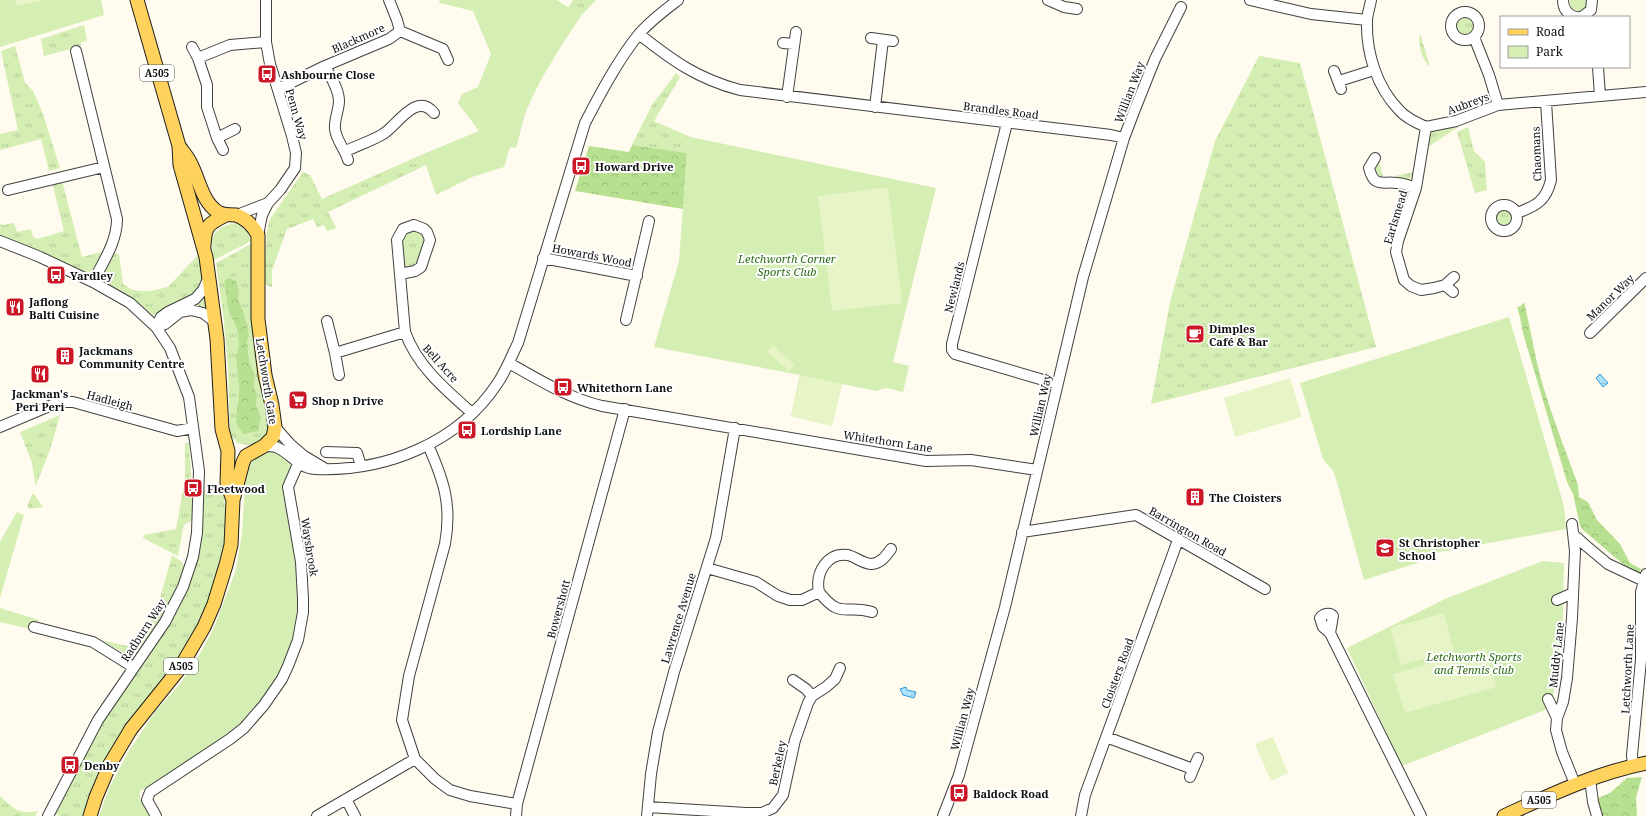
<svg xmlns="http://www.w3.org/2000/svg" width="1646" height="816" font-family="'Noto Serif',serif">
<defs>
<pattern id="grass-tufts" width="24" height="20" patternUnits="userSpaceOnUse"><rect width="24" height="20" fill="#d4eeb3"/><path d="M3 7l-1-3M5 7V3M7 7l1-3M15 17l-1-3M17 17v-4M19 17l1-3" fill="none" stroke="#b5cb99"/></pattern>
<pattern id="forest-crowns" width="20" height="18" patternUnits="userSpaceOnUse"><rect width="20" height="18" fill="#b8e091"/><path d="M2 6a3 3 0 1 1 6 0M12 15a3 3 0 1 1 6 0" fill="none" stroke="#9dbf7c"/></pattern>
<pattern id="water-waves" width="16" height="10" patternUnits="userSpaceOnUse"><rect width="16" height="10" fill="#ade2fc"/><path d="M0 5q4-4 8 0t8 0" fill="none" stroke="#94c1d7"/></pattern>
</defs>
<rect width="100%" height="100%" fill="#fffbee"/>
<path fill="url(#grass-tufts)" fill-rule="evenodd" d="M573,0H596L581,16L568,8Z
M1570,0H1590V5L1580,14C1573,12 1569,8 1570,0Z
M1454 26a11 11 0 1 1 22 0a11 11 0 1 1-22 0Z
M84,25L87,41L81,42V46L44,56L41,39Z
M1420,33L1430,67C1421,58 1418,46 1420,33Z
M15,46L25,83L33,91L43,114L60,168L49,171L41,139L0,150V134L18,130L1,51Z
M1259,56L1300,63L1376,347L1151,404L1170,302L1215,141Z
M676,73L680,77L654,121L690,137L687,153L632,145L652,105Z
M1456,121L1458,127L1422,151L1426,127Z
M1468,127L1474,151L1485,162L1487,190L1475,193L1457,132Z
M421,155L426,165L328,212L336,228L327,231L324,225L317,227L313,219L287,229L272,270V287L268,286L264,282L267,231L270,219L303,172L310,175L322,199Z
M1377,160L1379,161L1384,180L1376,177L1374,165Z
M1413,172L1410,179L1406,181L1395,179V176Z
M62,181L82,257L102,252L96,267L92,273H85L0,238V224L3,225L14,223L17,232L31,229L33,237L37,239L64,231L52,182Z
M1396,185C1409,191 1408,194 1403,207Z
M1491 218a13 13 0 1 1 26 0a13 13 0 1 1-26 0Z
M235,223C245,227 248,231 251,241L214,260C210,237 211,229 235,223Z
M413,231L420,233L425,238L424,251L420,264L413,268L404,269L400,239L405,234Z
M251,244L270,433L254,446L237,443L230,434L228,366L224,321L216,263ZM224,281L238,298L245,317L249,336L247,341L249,360L255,376L254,387L257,395L256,406L261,417L237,402L239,387L236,358L239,345L237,329L228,309Z
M112,253L119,254L123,284L132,290L140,291H151L168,287L198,255L203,281L192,298L160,315H153L103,282L101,278Z
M204,297L206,309L191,306L190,304Z
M60,415L50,450L36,485L35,483L32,463L20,432Z
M185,443H189L193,505L192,521L185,524L183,528L178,556L143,538L144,535L176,529L185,479Z
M203,490L224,491L226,528L223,552L212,598L200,624L183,654L130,720L94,786L83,816H59L55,813L105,718L186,589Z
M32,494H34L43,507L30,509L27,507Z
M172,555L183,563L184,569L171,602L141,650L132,655L126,654L101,640L136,648L157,609Z
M0,796C16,810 17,814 38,811L35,816H0Z"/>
<path fill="url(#forest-crowns)" d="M632,145L687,153L683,209L575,191L589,146L629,152Z
M229,278L236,281L239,292L238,298L245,317L249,336L247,341L249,360L255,376L254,387L257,395L256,406L261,417L258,431L243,434L236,423L239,387L236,358L239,345L237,329L228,309L224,281Z
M1524,302C1531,330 1535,358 1543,386C1553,419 1566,452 1578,485L1579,497L1588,502L1597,520L1620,544L1630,563L1641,569L1638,577L1583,530L1580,526L1573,494L1567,482L1523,333L1520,317L1517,307L1521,306Z
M1642,777L1636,797L1637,816H1601L1596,799L1610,793L1627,778Z"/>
<path fill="#d4eeb3" d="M0,0H101L104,15L0,47Z
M439,0H557L581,16C561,46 541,76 527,109C522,122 520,135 516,148L510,147L504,167L472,177L436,195L426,165L421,155L479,131L458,103L462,94L478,87L491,54L473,11L440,3Z
M690,137L936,188L893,362L909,366L903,392L886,388L876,391L842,384L832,426L791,416L800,375L654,347L679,261L687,153Z
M1509,317L1564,506L1566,529L1423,555L1417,563L1364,580L1334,472L1323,459L1300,383Z
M273,450C282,454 288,458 292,467L284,481L300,573V600L293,642L287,660L268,695L235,731L147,788L141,790C136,799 147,809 152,816H99L110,786L129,751L155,712L180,684L197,659L213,630L236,570L242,533L246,472L252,460Z
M17,512L24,515L0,598V542Z
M1543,561L1564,563L1563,621L1553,697L1545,710L1402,766L1347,648L1445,599Z
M0,608L39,620L35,630L0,622Z"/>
<path fill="#e6f4c6" d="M15,0H44L16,6Z
M888,187L902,303L832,311L818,196Z
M773,345L795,365L789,371L767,352Z
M801,375L842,384L832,426L791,416Z
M1290,378L1302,417L1235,437L1224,398Z
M1444,613L1454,650L1401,665L1390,628Z
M1485,648L1497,687L1405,713L1393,674Z
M1273,737L1288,773L1271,781L1255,744Z"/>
<path fill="url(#water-waves)" stroke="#2c9cdb" d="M1600,374L1608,383L1603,387L1596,378Z
M906,687L907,690L916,692L914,698L903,695L900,689Z"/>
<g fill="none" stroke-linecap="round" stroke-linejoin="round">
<g stroke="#414141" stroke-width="12">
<path id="minor" d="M1048,0L1064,7L1077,9
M1250,0L1311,14L1367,20
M1371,0C1370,7 1367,14 1367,21C1366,53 1377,88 1400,111C1406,118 1417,123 1426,127L1456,121L1498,105L1646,92
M1563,0C1563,9 1567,14 1575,17
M1451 26a14 14 0 1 1 28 0a14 14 0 1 1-28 0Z
M1579,17L1583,16L1591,10L1592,0
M400,31L443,49L448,60
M639,34C673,61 698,79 740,90L1111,135L1124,138
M1474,37L1489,75L1498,105
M871,38L893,41
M783,43L794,44
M192,47L198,58L207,85V107L217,138L223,150
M76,51L117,219C117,242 103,262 93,282
M198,58L230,45L266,42
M325,66C330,76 339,89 339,101C339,110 334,119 335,129C336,140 345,149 348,160
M1598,67L1600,96
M1334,71L1341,89
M1339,81L1374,70
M278,89L325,66L389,39L400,31L397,20L389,0
M787,97L796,32
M875,107L883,40
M1007,123L952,344V350L955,354L1057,384
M1426,127L1416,188L1398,241L1396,252L1404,280L1411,286L1421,290L1434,288L1445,285L1454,277
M217,138L235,129
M346,151C358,145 372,141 383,134C397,126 416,91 434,113
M1375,158L1369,168C1374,188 1382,181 1397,183C1403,183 1410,186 1416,188
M8,190L104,167
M1491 218a13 13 0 1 1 26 0a13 13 0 1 1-26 0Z
M1517,213C1536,206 1546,201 1551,180L1546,102
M237,215L268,203
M258,235L262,215L268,203L280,190L295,168L296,153L292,136L270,64L266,42V0
M0,241L40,257L93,282L130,303L156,327L170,348L189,397L199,471L197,533L193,557L183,587L165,622L98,720L48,816
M543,258L637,276
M400,274L415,271L421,267L430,240L427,232L424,229L414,225L403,229L397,240L405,332C417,366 446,390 472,413
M1445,285L1453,292
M626,320L649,221
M327,321L335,353
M156,327L161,317L168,312L195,299L203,290L208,279
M156,327L165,324L180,312L191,310L203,313L215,322
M1590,333L1646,278
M509,363C539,380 568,398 602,406L926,461L971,460L1037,470
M339,375L335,353L405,332
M0,427L59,402H73L177,431L193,428
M275,427L290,444L304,456L324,468
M428,445C444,481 452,505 445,544L409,676L402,720L415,759L435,779L450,790L470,796L517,804
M264,446C268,446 273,446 276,447C291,453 298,468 315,469C385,472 458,443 497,384C506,371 511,357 518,343L585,123C600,94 618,60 639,34C650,21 665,10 678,0
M326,452L357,453L361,466
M1572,524L1575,551L1572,618L1567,678L1563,702L1557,718L1556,730L1562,752L1575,784
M1022,532L1136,515L1265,589
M1574,535L1584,544L1608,564L1644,581
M707,568L756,582L778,596L790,600H802L819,592C841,620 845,604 872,612
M819,592C815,573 827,552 848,555C856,557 863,564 872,564C881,563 886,556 891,549
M1557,600L1573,593
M34,627L93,642L133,667
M1330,633L1333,616C1330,612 1323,614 1320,618L1323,627L1330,633L1421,816
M793,680L806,689L812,696
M1548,699L1557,718
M1106,737L1193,769
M1633,765L1632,755L1641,660V592L1646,574
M1190,777L1198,758
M1590,779L1593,802L1597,816
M346,799L355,816
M648,807L746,813H762L773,808L783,795L795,740L808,703L812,696L826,687L835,679L840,668
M156,816L147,800L150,792L230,739L244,728L264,705L282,679L288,666L298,640L303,612V599L301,562L288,487L298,464L304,456
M317,816L415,759
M516,816L517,804L625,409
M647,816L651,774L658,732L674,672L716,538L735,428
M943,816L959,775L1005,607L1083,277L1124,138L1135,109L1155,59L1181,7
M1081,816L1085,795L1178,540"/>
</g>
<g stroke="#1f1f1f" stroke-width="15">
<path id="major" d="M137,0L179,146L180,165L206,257L217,339L222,429L228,451L227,483L233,500
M204,246C205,225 208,224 226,215
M90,816L96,797L110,764L131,729L180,668L204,627L214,604L226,565L231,545L233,500L243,462L246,456L264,446L273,437L275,427L272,405L265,375L258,319V235C253,226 246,218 236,215C229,214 224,216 218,212C202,202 199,179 191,164C188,157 183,152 179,146
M1504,816C1550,795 1596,773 1646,763"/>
</g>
<use href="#minor" stroke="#fff" stroke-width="10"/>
<use href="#major" stroke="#ffd25e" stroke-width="13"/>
</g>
<defs>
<g id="bus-square" transform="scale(1)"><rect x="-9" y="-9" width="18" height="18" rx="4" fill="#cc1727" stroke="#fff"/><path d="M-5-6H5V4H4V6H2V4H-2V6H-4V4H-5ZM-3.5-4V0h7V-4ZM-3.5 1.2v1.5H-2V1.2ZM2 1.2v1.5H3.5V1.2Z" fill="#fff"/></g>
<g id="restaurant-square" transform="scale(1)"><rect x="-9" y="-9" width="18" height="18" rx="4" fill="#cc1727" stroke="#fff"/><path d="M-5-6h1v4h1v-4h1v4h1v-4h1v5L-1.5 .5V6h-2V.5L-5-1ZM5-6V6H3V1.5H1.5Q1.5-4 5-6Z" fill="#fff"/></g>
<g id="cafe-square" transform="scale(1)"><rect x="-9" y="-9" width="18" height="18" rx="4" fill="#cc1727" stroke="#fff"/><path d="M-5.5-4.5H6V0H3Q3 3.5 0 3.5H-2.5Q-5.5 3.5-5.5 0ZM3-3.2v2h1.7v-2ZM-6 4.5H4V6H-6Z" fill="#fff"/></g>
<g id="building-square" transform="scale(1)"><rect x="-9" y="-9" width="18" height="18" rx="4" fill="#cc1727" stroke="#fff"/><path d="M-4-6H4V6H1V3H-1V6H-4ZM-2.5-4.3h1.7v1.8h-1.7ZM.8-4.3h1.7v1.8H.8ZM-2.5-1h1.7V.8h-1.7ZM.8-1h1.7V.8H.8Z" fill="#fff"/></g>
<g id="supermarket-square" transform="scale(1)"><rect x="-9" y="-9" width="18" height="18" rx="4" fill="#cc1727" stroke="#fff"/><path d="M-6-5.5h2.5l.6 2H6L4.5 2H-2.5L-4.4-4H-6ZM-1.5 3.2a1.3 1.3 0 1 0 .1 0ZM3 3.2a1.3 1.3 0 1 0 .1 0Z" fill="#fff"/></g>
<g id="school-square" transform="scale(1)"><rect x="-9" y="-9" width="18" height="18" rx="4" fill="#cc1727" stroke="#fff"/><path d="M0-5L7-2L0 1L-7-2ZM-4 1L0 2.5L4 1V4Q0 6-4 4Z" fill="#fff"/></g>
</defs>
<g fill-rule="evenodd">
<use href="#bus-square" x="267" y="74"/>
<use href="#bus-square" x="581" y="166"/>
<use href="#bus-square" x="56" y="275"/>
<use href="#restaurant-square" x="15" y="307"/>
<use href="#cafe-square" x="1195" y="334"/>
<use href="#building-square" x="65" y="356"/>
<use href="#restaurant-square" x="40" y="374"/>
<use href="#bus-square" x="563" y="387"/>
<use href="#supermarket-square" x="298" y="400"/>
<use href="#bus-square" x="467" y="430"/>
<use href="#bus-square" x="193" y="488"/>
<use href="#building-square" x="1195" y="497"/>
<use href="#school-square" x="1385" y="548"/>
<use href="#bus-square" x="70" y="765"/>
<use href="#bus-square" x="959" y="793"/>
</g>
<g text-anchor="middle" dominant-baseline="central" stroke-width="4" stroke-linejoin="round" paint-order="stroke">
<g fill="#fff" stroke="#565656" stroke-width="1">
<rect x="140" y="65" width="34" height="16" rx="3"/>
<rect x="164" y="658" width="34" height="16" rx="3"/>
<rect x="1522" y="792" width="34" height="16" rx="3"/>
</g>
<g font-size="10" font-weight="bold" fill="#0e0e0e">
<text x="157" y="73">A505</text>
<text x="181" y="666">A505</text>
<text x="1539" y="800">A505</text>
</g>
<g font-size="11" fill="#0e0e0e" stroke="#fff">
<text transform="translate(358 38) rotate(-24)">Blackmore</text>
<text transform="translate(1129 92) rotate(-69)">Willian Way</text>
<text transform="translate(1468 103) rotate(-20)">Aubreys</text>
<text transform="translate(1001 110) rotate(7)">Brandles Road</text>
<text transform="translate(297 114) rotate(74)">Penn Way</text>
<text transform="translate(1536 154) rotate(-92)">Chaomans</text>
<text transform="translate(1395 217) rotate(-73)">Earlsmead</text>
<text transform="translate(592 255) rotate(11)">Howards Wood</text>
<text transform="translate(954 287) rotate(-76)">Newlands</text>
<text transform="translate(1610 297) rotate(-44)">Manor Way</text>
<text transform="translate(441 363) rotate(48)">Bell Acre</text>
<text transform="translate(267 381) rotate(81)">Letchworth Gate</text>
<text transform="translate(110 400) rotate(15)">Hadleigh</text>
<text transform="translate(1040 405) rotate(-77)">Willian Way</text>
<text transform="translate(888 441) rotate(9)">Whitethorn Lane</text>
<text transform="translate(1188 531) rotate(30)">Barrington Road</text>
<text transform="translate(310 547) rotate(81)">Waysbrook</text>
<text transform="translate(558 609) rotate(-75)">Bowershott</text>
<text transform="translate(678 618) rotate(-73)">Lawrence Avenue</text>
<text transform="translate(143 630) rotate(-57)">Radburn Way</text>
<text transform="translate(1556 655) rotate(-84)">Muddy Lane</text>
<text transform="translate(1627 669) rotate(-87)">Letchworth Lane</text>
<text transform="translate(1117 673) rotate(-70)">Cloisters Road</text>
<text transform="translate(962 719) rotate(-75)">Willian Way</text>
<text transform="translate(777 763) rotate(-78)">Berkeley</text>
</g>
<g font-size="11" font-weight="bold" fill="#0e0e0e" stroke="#fff" text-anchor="start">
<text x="281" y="74">Ashbourne Close</text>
<text x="595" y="166">Howard Drive</text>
<text x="70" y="275">Yardley</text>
<text x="29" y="301">Jaflong<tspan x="29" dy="13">Balti Cuisine</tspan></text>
<text x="1209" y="328">Dimples<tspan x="1209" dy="13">Café &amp; Bar</tspan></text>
<text x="79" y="350">Jackmans<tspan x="79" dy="13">Community Centre</tspan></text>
<text x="577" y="387">Whitethorn Lane</text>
<text x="40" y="393" text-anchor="middle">Jackman's<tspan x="40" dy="13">Peri Peri</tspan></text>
<text x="312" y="400">Shop n Drive</text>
<text x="481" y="430">Lordship Lane</text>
<text x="207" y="488">Fleetwood</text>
<text x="1209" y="497">The Cloisters</text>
<text x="1399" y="542">St Christopher<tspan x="1399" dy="13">School</tspan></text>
<text x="84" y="765">Denby</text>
<text x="973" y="793">Baldock Road</text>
</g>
<g font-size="11" font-style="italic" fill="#2c6c17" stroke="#fff">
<text x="787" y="258">Letchworth Corner<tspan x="787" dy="13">Sports Club</tspan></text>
<text x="1474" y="656">Letchworth Sports<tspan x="1474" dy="13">and Tennis club</tspan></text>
</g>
</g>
<rect x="1500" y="16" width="130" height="52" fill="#ffffff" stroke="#9f9f9f"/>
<rect x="1508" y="29" width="20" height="6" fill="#ffd25e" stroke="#9f9f9f"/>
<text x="1536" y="36" font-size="12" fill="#0e0e0e">Road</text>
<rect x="1508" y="46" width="20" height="12" fill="#d4eeb3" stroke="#9f9f9f"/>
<text x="1536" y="56" font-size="12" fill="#0e0e0e">Park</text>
</svg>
